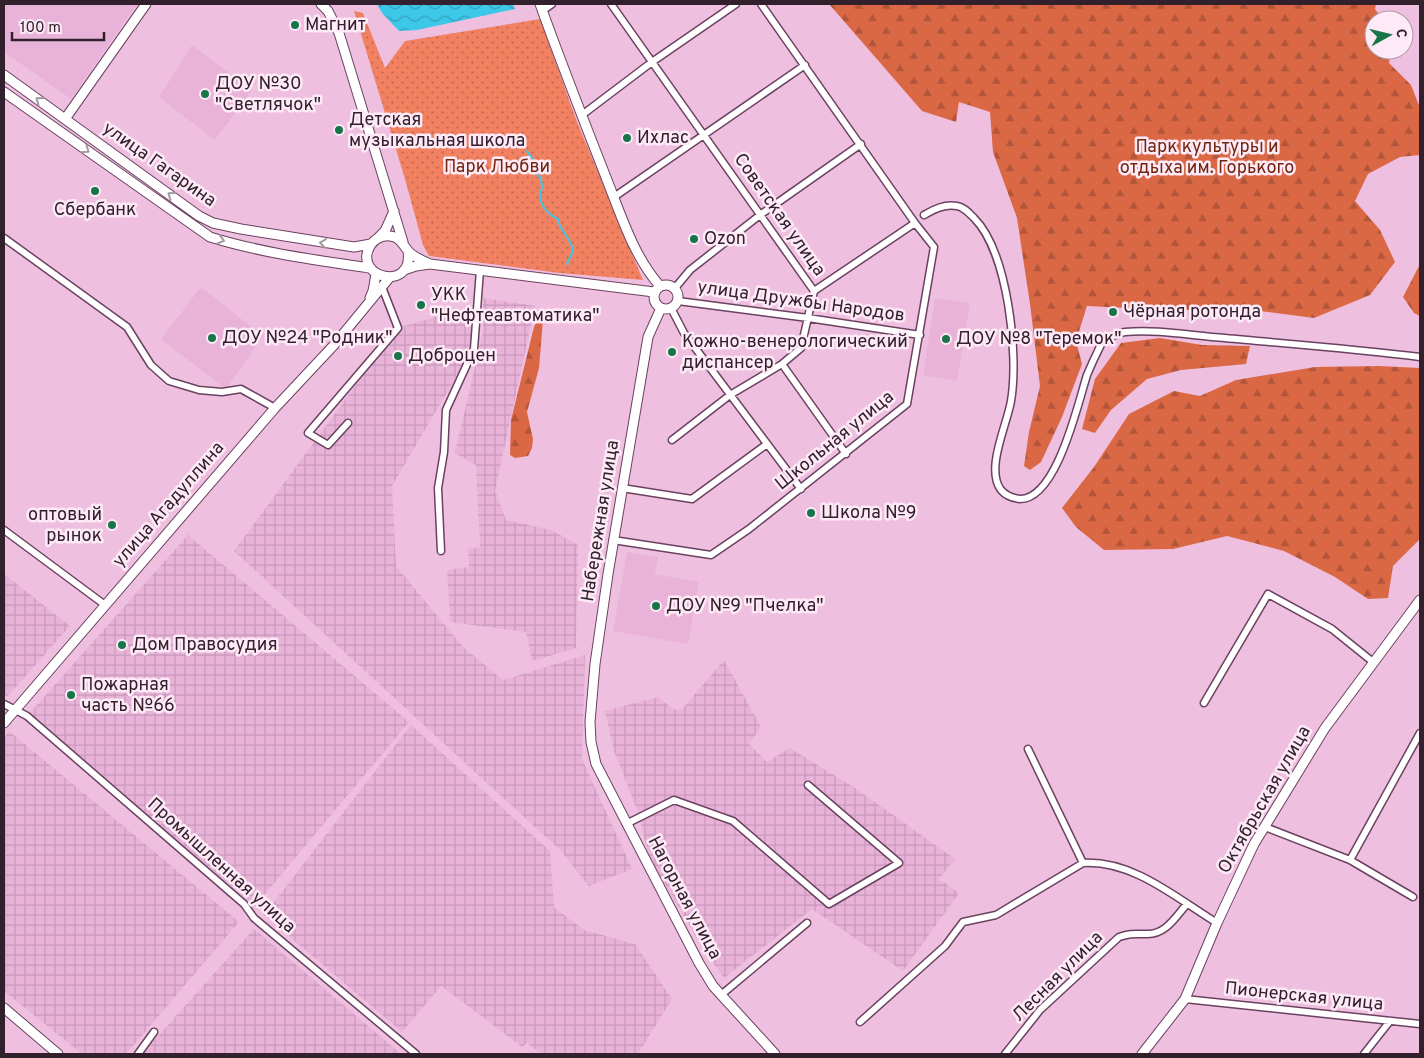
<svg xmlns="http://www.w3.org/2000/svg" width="1424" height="1058" font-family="Overpass,sans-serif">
<defs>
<pattern id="industrial-grid" width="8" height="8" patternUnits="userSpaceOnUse" patternTransform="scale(1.25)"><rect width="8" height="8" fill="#e9b3d9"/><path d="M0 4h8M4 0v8" fill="none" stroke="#c89abb"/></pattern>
<pattern id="grass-dots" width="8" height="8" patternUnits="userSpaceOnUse" patternTransform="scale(1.25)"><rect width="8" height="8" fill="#f18160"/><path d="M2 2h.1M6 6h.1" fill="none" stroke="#c46950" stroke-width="1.8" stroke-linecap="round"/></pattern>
<pattern id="forest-firs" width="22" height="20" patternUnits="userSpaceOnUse" patternTransform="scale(1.25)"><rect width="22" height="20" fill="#db6845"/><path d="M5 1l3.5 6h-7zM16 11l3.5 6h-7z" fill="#b2553a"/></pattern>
<pattern id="water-waves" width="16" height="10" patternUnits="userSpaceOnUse" patternTransform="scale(1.25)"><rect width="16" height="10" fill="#3dc7e8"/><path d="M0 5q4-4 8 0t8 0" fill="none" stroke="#34a1bc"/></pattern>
</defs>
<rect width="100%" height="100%" fill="#efbfe0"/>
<path fill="#e9b3d9" d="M4,4H137L71,99L4,52Z
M192,45L252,90L215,140L159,97Z
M201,287L263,336L226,389L161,339Z
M935,298L970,303L957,381L923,375Z
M627,552L658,557L655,574L699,582L688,644L613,631Z"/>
<path fill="url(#industrial-grid)" d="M483,298L535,306L495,491L506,520L551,530L578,545L576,648L532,661L526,632L450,622L447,570L469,567L468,549L480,547L476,465L455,453L483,332Z
M471,306L472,344L453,382L392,486L396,566L463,647L503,680L585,655L582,759L632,869L589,886L560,850L234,551L398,328Z
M188,535L409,722L255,906L28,715Z
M4,574L70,626L7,697L4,694Z
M724,660L761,727L749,744L767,762L790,748L855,788L955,859L939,879L959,893L903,971L812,909L724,978L701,945L649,857L638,812L614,751L605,711L658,697L674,710L682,709Z
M411,725L550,851L554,907L584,930L635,944L672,999L638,1054H541L527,1043L522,1047L441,986L402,1032L264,915Z
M9,731L239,922L126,1054H82L4,991V738Z
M254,929L401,1054H142Z"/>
<path fill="url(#grass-dots)" d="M354,11L363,13L385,68L405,41L540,19L577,122L643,280L559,273L429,256L423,245L405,179Z"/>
<path fill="url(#forest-firs)" d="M829,4H1376L1375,9L1383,20H1374V50H1391L1389,63L1411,85L1420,108V155L1400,157L1368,174L1355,201L1380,230L1395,262L1370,295L1314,318L1252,310H1167L1087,306L1076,341L1082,364L1062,417L1041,462L1030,470L1024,466L1029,432L1040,386L1030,304L1017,218L993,152L990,112L959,102L956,122L922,111Z
M1420,264V316L1414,313L1403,297Z
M538,319L543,320L539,368L527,412L533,439L532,448L528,456L515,458L510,455L511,420L534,327Z
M1160,338L1202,345L1250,346L1246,364L1181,370L1147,379L1111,410L1095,433L1082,429L1095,379L1121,343Z
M1379,366L1420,368V539L1393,566L1388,598L1368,599L1335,577L1284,551L1227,536L1173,549L1104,550L1076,527L1062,508L1094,467L1129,414L1174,391L1200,396L1236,380L1315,367Z"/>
<path fill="url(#water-waves)" d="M377,4H513L515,9L417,30L399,31L382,13Z"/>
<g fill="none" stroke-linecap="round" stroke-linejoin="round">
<path stroke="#3dc7e8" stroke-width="2" d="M527,151C528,154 531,156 532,158C535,166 533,172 541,178L542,188C535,201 547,214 558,219C558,230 575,241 572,253C571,256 568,260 567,264"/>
<g stroke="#6a425f" stroke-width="9">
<path id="street" d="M611,4L814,291L801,348L782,364L730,395L672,440
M542,11L552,4
M582,115L652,62L736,4
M614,197L805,65
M924,215C935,209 944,204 957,206C964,207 969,213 974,218C1008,252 1019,355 1011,401C1007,425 985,469 1001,490C1006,496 1012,498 1020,499C1057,499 1078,403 1087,375C1090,368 1093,361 1096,355C1098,351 1100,346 1102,343C1106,338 1119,333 1125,332C1158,329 1193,336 1225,338C1290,344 1355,349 1420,357
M4,238L127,327L151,365L169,381L199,390L222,392L241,389L275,408
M675,288L690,270L760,215L861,144
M814,291L915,223
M678,301L808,318L920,335
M671,308L684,333L801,489
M782,364L846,454
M348,423L328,445L308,433L398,328L382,287
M622,488L692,499L767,444
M4,530L105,605
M613,540L711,555L749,529L907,404L934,247L915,223L761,4
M441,551L438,488L444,452L446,410L474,349L480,270
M1204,703L1268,594L1332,629L1373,662
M4,704L27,716L244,904L254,918L416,1054
M1028,749L1083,863
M626,824L674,800L733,821L829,904L899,863L808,785
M1265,827L1350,860L1413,897
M1350,860L1420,733
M721,995L807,923
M1185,999L1420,1024
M860,1022L945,946L963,922L996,915L1083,863C1133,860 1176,898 1217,923
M138,1054L154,1032
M1005,1054L1040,1010L1119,937C1131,933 1134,934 1146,934C1165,935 1175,918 1186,905
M1364,1054L1390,1021"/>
</g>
<g stroke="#6a425f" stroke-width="11">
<path id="secondary" d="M321,4L328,11L339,33L403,242
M540,4C561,63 584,121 607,180C621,215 634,257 660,286
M4,75L199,216L213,223L241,229L354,247L371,244
M4,92L210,237C262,253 316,260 370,268
M65,119L146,4
M378,238L385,231L394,211
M408,251C414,293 352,278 370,246C374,239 382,235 390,236C401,237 403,246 410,253C416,258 423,261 430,264L654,292
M404,270L416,266L430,264
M654 297a12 12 0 1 1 24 0a12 12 0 1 1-24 0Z
M370,298L373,291L376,274
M661,308L648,337L608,574L595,664L590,722L591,742L596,764L699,963L713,986L775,1054
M4,723L275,408L334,345L390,277
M4,1008L58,1054
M1142,1054L1185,999L1217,923L1254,844L1325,728L1420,600"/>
</g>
<use href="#street" stroke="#fff" stroke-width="6"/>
<use href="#secondary" stroke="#fff" stroke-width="9"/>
</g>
<defs><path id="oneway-chevron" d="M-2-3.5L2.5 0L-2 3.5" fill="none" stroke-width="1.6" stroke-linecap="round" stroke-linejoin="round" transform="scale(1.25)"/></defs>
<g stroke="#a39ba0">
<use href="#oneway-chevron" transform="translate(39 100) rotate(-144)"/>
<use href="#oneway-chevron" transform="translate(86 150) rotate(35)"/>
<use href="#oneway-chevron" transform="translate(171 195) rotate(-144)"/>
<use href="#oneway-chevron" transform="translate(221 240) rotate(17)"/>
<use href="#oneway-chevron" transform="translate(323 243) rotate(-171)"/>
</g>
<g fill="#187449" stroke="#feeaf7" stroke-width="2">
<circle cx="295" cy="25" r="5"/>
<circle cx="205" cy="94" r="5"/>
<circle cx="339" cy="130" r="5"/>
<circle cx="627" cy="138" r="5"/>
<circle cx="95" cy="191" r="5"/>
<circle cx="694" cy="239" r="5"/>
<circle cx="421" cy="305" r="5"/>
<circle cx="1113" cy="312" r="5"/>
<circle cx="212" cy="338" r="5"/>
<circle cx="946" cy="339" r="5"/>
<circle cx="672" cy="352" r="5"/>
<circle cx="398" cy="356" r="5"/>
<circle cx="811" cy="513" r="5"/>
<circle cx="112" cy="525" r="5"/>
<circle cx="656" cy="606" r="5"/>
<circle cx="122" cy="645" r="5"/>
<circle cx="71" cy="695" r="5"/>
</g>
<g text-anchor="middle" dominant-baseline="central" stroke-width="5" stroke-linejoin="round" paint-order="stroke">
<g font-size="18" fill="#32202d" stroke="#feeaf7" text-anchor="start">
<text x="305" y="25">Магнит</text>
<text x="215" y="84">ДОУ №30<tspan x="215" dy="21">"Светлячок"</tspan></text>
<text x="349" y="120">Детская<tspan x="349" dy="21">музыкальная школа</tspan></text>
<text x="637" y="138">Ихлас</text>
<text x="95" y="210" text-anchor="middle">Сбербанк</text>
<text x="704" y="239">Ozon</text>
<text x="431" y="295">УКК<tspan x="431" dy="21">"Нефтеавтоматика"</tspan></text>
<text x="1123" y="312">Чёрная ротонда</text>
<text x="222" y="338">ДОУ №24 "Родник"</text>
<text x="956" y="339">ДОУ №8 "Теремок"</text>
<text x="682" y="342">Кожно-венерологический<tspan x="682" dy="21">диспансер</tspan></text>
<text x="408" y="356">Доброцен</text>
<text x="821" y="513">Школа №9</text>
<text x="102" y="515" text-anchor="end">оптовый<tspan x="102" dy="21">рынок</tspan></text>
<text x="666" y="606">ДОУ №9 "Пчелка"</text>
<text x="132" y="645">Дом Правосудия</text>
<text x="81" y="685">Пожарная<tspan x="81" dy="21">часть №66</tspan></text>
</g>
<g font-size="18" fill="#71270f" stroke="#feeaf7">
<text x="1207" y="147">Парк культуры и<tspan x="1207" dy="21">отдыха им. Горького</tspan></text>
<text x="497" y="167">Парк Любви</text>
</g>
<g font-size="18" fill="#32202d" stroke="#feeaf7">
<text transform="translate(159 165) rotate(35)">улица Гагарина</text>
<text transform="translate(779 215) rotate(55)">Советская улица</text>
<text transform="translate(801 302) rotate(8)">улица Дружбы Народов</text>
<text transform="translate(835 441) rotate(-39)">Школьная улица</text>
<text transform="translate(169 505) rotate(-49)">улица Агадуллина</text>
<text transform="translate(601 521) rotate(-81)">Набережная улица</text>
<text transform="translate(1265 800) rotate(-60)">Октябрьская улица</text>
<text transform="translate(221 866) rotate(42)">Промышленная улица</text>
<text transform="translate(684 898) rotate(62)">Нагорная улица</text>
<text transform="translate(1058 977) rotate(-45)">Лесная улица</text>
<text transform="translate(1304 997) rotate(6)">Пионерская улица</text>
</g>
</g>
<rect width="1424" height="1058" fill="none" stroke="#32202d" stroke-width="10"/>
<g transform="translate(1389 35) rotate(82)"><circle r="24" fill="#feeaf7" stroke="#ac99a6"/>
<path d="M0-4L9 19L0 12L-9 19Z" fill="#187449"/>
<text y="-8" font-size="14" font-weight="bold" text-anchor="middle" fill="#32202d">С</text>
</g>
<path d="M12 32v8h92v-8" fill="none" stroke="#32202d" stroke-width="2.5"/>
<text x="20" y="32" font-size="15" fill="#32202d" stroke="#feeaf7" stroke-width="4" paint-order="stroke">100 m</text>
</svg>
